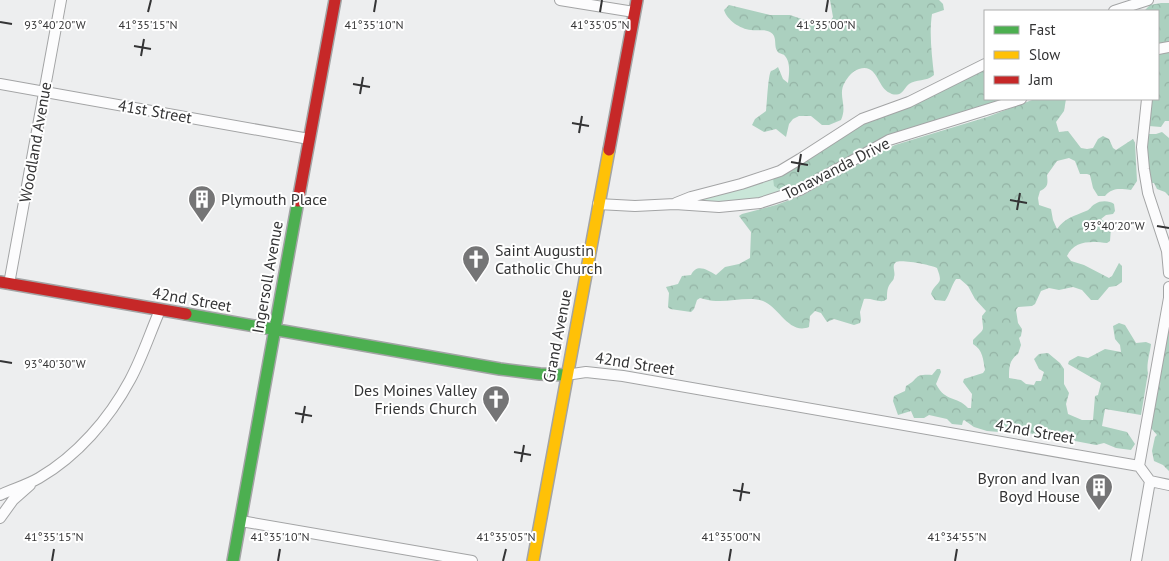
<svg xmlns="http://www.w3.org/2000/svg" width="1169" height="561" font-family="'PT Sans',sans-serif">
<defs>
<pattern id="forest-crowns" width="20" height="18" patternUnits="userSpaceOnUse" patternTransform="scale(1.25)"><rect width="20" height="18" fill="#abd0bf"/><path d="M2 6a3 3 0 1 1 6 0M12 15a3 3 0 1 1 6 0" fill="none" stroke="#94b3a5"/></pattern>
</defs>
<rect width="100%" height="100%" fill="#edeeef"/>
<path fill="#c9e6d8" d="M773,178L783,192C750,201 727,202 693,203L702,198L751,186Z"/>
<path fill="url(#forest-crowns)" d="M830,0H939L943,4L944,10L932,14C929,34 932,56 934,75C926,82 916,79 909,84C906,86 904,91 901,93C898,95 893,95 890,93C877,88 878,63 859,69C852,71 848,77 845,82C837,95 848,105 841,120L829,125H822L811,116H799L793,119L789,124L786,137L776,129L764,132L752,125L755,119L766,111C767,104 768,75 771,71C772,71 777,68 778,67L783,79L788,83C789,75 791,63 785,56C784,54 781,54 779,53C772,47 779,37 770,32C765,29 757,31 751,30C740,29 727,20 724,10L729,5L770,15H790L816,24L823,25L829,23L833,17Z
M1161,3H1169V43L1158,46V11H1144L1150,5Z
M1169,51V121H1165L1161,127L1149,126L1152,99H1158V54Z
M985,68V99H1010L882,140C848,156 818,178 783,192L774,186L773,178L802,164L831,143L864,122Z
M1048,99H1066L1064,111L1056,122L1059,132L1068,131L1081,148L1087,149L1093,148L1098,139L1103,136L1109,139L1113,148L1116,150L1133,139L1135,143L1137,181L1131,190C1120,189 1113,187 1105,196H1098L1093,188L1090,175L1087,174H1080L1075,161L1069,158L1057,161L1047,175C1048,184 1048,187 1040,191L1038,198L1039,205L1051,209L1053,220L1057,229C1065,218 1074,216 1086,211C1090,210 1091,206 1095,204C1101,200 1110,201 1114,204L1115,211L1113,214L1106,215L1101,219L1111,227L1110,241L1107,243C1092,241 1074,240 1067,256L1071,261L1084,265L1109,278L1112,276L1119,263L1122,266V282L1116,286L1109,287L1098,300H1091L1082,290L1073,287L1059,290L1049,288L1041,291L1035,304L1032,306L1018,307L1016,310L1018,323L1022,329L1021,336L1019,338L1021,345L1018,354C1009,360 1009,368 1009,378L1021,380L1026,384L1034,385L1036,381H1041L1044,372L1039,369L1034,359L1039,354L1048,353L1060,363L1064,369V384L1069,393L1066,404L1068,414L1082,420H1093L1095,396L1098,395L1101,383L1068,364L1069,361L1078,356L1088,358L1105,349L1121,352L1120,345L1115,339L1113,326L1119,323L1125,325L1136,343L1146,342L1151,344C1150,353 1146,365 1148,373L1141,415L1105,409L1102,426L1127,432L1135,444L1131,450L1116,448L1104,443L1096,445L1075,441L1070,432L1066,430L1056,437H1048L1009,429L999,432L987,431L974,427L964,420L963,421L962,425L952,424L947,419L929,415L924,418H914L911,411L898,415L893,401L894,396L905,391L906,386C920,379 912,374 932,375L937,369H940L941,372L936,384C946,403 956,395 968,408H971L972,394L963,382L964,379L983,373L985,370C983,359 983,350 973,344V340C986,327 983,333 982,316L986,311L975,299L968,286L960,279H956C951,286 950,294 945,301L935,300L931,294L932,291C939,280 943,284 937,268C932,265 901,259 896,262C891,266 896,272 894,277C894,280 892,281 890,284C887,288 887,293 887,299L884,301C877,302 871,298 864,299L860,312L861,320L860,323L854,325L834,319L827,322L821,313L815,311L810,316L809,327C789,335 779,307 763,301C749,296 731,302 716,301C711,301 705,299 700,298L697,300L694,309L691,312L670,309L668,307L669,293L666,287L678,284L682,276L691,275C697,263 707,270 716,275L725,267L739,264L750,258L751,232L739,216L742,214L776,205L803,195L876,154L895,145L987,117L1032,100Z
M1162,132L1169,138V196L1165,192L1157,189L1154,183H1152L1148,162V134H1156Z
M1169,324V471L1163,465L1154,461L1152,451L1155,437L1157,435L1151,428Z"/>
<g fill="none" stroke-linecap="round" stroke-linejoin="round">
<g stroke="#a3a4a5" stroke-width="12">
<path id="street" d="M560,0L634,12
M1114,11L1148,0
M1158,49L1169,47
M0,84L309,139
M1147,99L1142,147L1144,169L1148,193L1167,251L1169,273
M676,203L691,197L741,184L780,171L800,159L862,119L909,102L985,64
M598,204L635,206L675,204L719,207L760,203L800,190L889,140L1021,99
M9,284L61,0
M566,375L586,372L623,376L1139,466L1150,481L1169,485
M1139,466L1169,298V287
M0,495C13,489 27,485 39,478C77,456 109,419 130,380C142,358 150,333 160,310
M0,518L13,500L30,485
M241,521L472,561
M1136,561L1150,481"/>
</g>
<g stroke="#a3a4a5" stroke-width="14">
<path id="fast" d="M186,314L500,369L540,374L566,375
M233,561L298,201"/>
</g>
<g stroke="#a3a4a5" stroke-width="14">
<path id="slow" d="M533,561L609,150"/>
</g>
<g stroke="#a3a4a5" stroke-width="14">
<path id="jam" d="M609,150L637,0
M298,201L335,0
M0,282L186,314"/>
</g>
<use href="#street" stroke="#fcfcfd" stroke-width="10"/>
<use href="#fast" stroke="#4caf50" stroke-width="11"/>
<use href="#slow" stroke="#ffc107" stroke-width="11"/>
<use href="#jam" stroke="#c62828" stroke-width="11"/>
</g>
<path fill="none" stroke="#343435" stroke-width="2" d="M148,12L151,0M374,12L376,0M600,12L602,0M826,12L828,0M0,22L12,24M134,46L151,49M141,56L144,39M353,84L370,87M360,94L363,77M572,123L589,126M579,133L582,116M791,162L808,165M798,172L801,154M1010,200L1027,203M1017,210L1020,193M1157,226L1169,228M0,361L12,363M295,413L312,416M302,423L305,406M514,452L531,455M521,462L524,445M733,490L750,493M740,501L743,483M52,561L54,549M278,561L280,549M503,561L506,549M729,561L731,549M955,561L957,549"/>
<defs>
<g id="building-pin" transform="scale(1.4375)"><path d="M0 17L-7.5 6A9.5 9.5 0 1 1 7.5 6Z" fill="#757576" stroke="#fff"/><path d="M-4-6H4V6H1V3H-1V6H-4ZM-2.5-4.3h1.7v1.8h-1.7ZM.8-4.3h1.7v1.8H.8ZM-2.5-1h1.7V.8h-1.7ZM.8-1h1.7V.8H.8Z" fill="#fff"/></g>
<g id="church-pin" transform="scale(1.4375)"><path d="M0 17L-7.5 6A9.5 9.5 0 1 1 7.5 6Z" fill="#757576" stroke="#fff"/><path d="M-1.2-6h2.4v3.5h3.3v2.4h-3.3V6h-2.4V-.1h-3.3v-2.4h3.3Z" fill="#fff"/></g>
</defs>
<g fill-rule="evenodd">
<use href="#building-pin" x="202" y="199"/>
<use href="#church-pin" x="476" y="259"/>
<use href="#church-pin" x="496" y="399"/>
<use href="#building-pin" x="1099" y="487"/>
</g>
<g text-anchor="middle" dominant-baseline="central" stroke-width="4" stroke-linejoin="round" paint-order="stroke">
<g font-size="16" fill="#343435" stroke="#fff">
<text transform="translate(155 111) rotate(10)">41st Street</text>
<text transform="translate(35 142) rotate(-80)">Woodland Avenue</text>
<text transform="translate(836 168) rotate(-27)">Tonawanda Drive</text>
<text transform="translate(267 277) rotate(-80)">Ingersoll Avenue</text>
<text transform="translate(192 299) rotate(10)">42nd Street</text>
<text transform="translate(557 336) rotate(-79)">Grand Avenue</text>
<text transform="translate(635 363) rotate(9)">42nd Street</text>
<text transform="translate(1035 431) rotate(10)">42nd Street</text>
</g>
<g font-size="16" fill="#343435" stroke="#fff" text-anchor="start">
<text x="221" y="199">Plymouth Place</text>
<text x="495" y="250">Saint Augustin<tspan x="495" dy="18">Catholic Church</tspan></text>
<text x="477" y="390" text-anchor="end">Des Moines Valley<tspan x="477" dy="18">Friends Church</tspan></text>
<text x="1080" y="478" text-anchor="end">Byron and Ivan<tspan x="1080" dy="18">Boyd House</tspan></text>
</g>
</g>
<g font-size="12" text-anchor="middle" fill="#343435" stroke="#fff" stroke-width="4" stroke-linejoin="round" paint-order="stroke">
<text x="55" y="29">93°40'20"W</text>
<text x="148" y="29">41°35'15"N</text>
<text x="374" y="29">41°35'10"N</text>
<text x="600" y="29">41°35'05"N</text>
<text x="826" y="29">41°35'00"N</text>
<text x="1114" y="230">93°40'20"W</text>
<text x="55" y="368">93°40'30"W</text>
<text x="54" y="541">41°35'15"N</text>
<text x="280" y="541">41°35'10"N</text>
<text x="506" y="541">41°35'05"N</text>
<text x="731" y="541">41°35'00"N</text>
<text x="957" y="541">41°34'55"N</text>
</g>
<rect x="984" y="10" width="175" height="90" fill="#ffffff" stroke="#aeaeae"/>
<rect x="994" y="26" width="25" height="8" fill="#4caf50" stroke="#aeaeae"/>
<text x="1029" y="35" font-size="15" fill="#343435">Fast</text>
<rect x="994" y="51" width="25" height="8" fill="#ffc107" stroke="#aeaeae"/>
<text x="1029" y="60" font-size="15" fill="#343435">Slow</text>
<rect x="994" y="76" width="25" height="8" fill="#c62828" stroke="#aeaeae"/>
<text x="1029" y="85" font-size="15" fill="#343435">Jam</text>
</svg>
